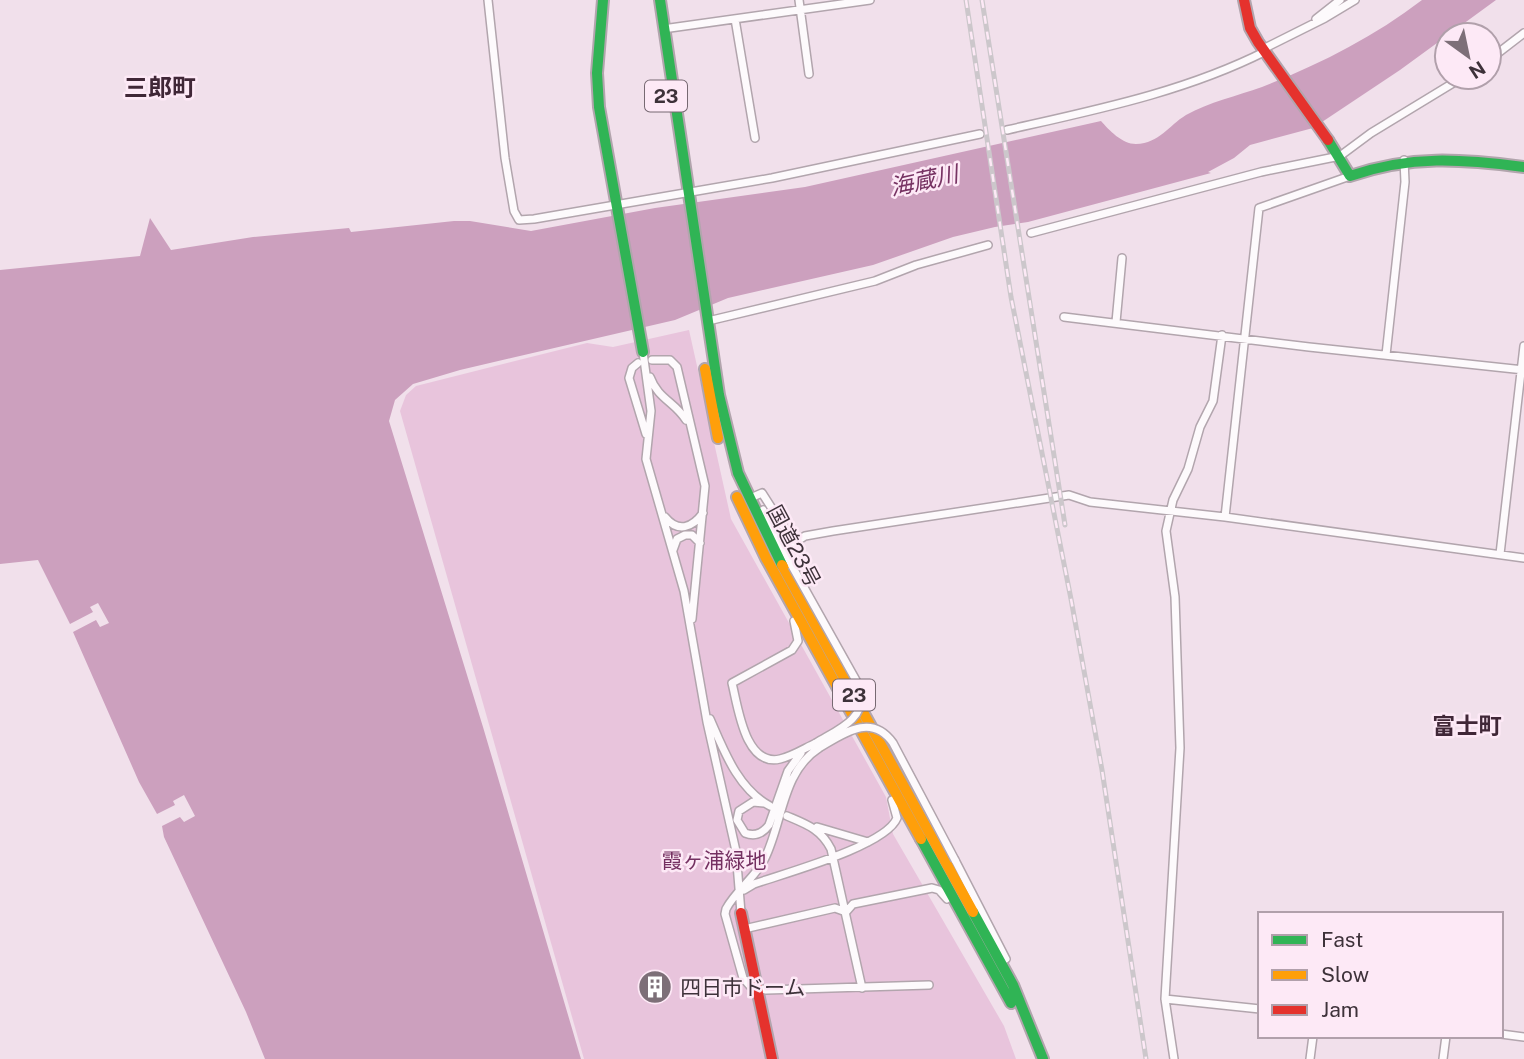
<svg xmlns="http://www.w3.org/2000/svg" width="1524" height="1059" font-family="'Public Sans','Noto Sans JP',sans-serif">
<rect width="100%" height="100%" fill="#f1e0eb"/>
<path fill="#e8c4dc" d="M689,330L731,519L886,797L893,834L1004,1026L1016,1059H584L400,411L406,395L416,386L587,343L613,347Z"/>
<path fill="#cca0be" d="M1422,0H1496L1400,70L1313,128L1250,145L1234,158L1208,172L1211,173L1028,222L995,227L953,237L873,265L728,298L675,320L460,370L413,384L395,400L389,421L483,727L581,1059H265L246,1012L164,837L162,826L180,817L184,822L195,816L184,795L173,801L175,805L157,814L139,782L73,632L96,620L100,627L109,623L98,603L90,607L93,612L70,624L38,560L0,564V270L140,256L150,218L171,250L253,237L349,228L351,232L454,221H470L531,231L655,208L805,187L1101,121C1109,130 1122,144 1136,144C1160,143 1168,126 1186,115C1209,102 1237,96 1262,87C1318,65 1374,37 1422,0Z"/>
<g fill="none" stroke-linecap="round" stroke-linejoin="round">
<g stroke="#b2a5ad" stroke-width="10">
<path id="street" d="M488,0L505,158L514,211L519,220L534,219L772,178L980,134
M799,0L809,74
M735,19L755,138
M1316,19L1340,0
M670,28L870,0
M1263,49L1325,18L1355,0
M1489,60L1524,33
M1007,130C1095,110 1185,92 1266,51
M1031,233L1261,172L1340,156L1371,133L1463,77
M1064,317L1309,347L1524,370
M708,321L875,281L916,265L988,245
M1116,322L1122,258
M643,352L651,411L646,459L684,591L707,722L736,851L741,913
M1386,355L1405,182L1404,160
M652,360H670L677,367L705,486L692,619
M638,363L632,368L629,378L646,434
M650,377C658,399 675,402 686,420
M755,496L762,493L794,543L805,536L833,531L1069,495L1090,502L1225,517L1524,558
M763,510L792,566
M665,517C678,533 692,528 703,513
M1225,517L1259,208L1350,176
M673,550L677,539L685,535H692L700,543
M1500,554L1524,346
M794,621L798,641L792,650L732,683C738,707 745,767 780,759C793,756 805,748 816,743
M710,719C724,751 738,789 770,806
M819,748C782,772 783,821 765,858C756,877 736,890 726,909L725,914L743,978L750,986L766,990L929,985
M764,803L753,802L739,811L737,820L745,833C755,837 763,833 769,825L788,771L801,753
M787,816C806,824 821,829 831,849L862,988
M817,827L868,842
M955,860L1006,959
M744,890L754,884C785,873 886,846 897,818L892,800
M846,912L853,904L932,888L939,890L947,899
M744,929L835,908L846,912
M1165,999L1260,1009
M1501,1034L1524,1037
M1174,1059L1165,999L1180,748L1175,597L1166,531L1173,500L1188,469L1200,427L1213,401L1222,335
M1310,1059L1313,1036
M1443,1059L1446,1036"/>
</g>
<g stroke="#b2a5ad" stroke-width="14">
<path id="fast" d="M603,0L597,73L599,107L643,352
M660,0L719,395L738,473L782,565
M1328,140L1350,176C1411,155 1461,159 1524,167
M921,839L1011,1003
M973,912L1013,985L1043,1059"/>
</g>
<g stroke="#b2a5ad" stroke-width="14">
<path id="slow" d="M705,369L718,438
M737,497L766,558L921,839
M782,565L973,912"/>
</g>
<g stroke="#b2a5ad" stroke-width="14">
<path id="jam" d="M1244,0L1250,28L1258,42L1328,140
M741,913L772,1059"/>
</g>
<use href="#street" stroke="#fdfafc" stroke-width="7"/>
<use href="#fast" stroke="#30b455" stroke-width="10"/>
<use href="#slow" stroke="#ff9f0a" stroke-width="10"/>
<use href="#jam" stroke="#e5322d" stroke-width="10"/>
<g stroke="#ccc7cb" stroke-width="5">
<path id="rail" d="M966,0L1011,297L1071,599L1102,770L1146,1059
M982,0L1065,525"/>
</g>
<use href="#rail" stroke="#fde9f6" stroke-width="2.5" stroke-dasharray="8" stroke-linecap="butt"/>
<g stroke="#b2a5ad" stroke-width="10" stroke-linecap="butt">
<path id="street-bridge" d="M792,566L862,691C865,720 837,730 816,743
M819,748C843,734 871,712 893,743L955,860"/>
</g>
<use href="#street-bridge" stroke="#fdfafc" stroke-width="7"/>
</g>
<defs>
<g id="building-disc" transform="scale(1.75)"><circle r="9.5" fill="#7d6f78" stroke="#fde9f6"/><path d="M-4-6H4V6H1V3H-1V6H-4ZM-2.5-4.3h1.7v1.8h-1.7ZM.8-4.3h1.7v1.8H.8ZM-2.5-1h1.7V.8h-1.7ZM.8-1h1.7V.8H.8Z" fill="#fff"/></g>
</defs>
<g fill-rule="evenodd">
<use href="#building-disc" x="655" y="987"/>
</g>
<g text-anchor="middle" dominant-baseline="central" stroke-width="5" stroke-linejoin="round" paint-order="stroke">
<g fill="#fde9f6" stroke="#776972" stroke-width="2">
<rect x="645" y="80.5" width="42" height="31" rx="5"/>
<rect x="833" y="679.5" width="42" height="31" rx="5"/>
</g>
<g font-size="19" font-weight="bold" fill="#3e323a">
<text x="666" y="96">23</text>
<text x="854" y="695">23</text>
</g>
<g font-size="21" fill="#3e323a" stroke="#fde9f6">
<text transform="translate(794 546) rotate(62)">国道23号</text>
</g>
<g font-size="21" fill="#743061" stroke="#fde9f6">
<text x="714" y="860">霞ヶ浦緑地</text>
</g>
<g font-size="21" fill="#3e323a" stroke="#fde9f6" text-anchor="start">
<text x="680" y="987">四日市ドーム</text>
</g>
<g font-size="23" font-style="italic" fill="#773363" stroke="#fde9f6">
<text transform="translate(924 180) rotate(-12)">海蔵川</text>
</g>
<g font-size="23" font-weight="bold" fill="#402737" stroke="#fde9f6">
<text x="1467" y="725">富士町</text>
</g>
<g font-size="24" font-weight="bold" fill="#402737" stroke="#fde9f6">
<text x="160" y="87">三郎町</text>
</g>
</g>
<rect x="1258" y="912" width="245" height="126" fill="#fde9f6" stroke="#b1a0ab" stroke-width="2"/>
<rect x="1272" y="935" width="35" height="10" fill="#30b455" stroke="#b1a0ab" stroke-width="2"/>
<text x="1321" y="947" font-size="21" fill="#3e323a">Fast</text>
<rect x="1272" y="970" width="35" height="10" fill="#ff9f0a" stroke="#b1a0ab" stroke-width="2"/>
<text x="1321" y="982" font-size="21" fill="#3e323a">Slow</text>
<rect x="1272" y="1005" width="35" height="10" fill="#e5322d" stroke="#b1a0ab" stroke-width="2"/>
<text x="1321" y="1017" font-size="21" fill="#3e323a">Jam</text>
<g transform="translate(1468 56) rotate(147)"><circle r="33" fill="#fde9f6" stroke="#b1a0ab" stroke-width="2"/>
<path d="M0-5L12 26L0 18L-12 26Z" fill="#7d6f78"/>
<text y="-10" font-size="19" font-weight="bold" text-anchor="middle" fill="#3e323a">N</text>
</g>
</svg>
